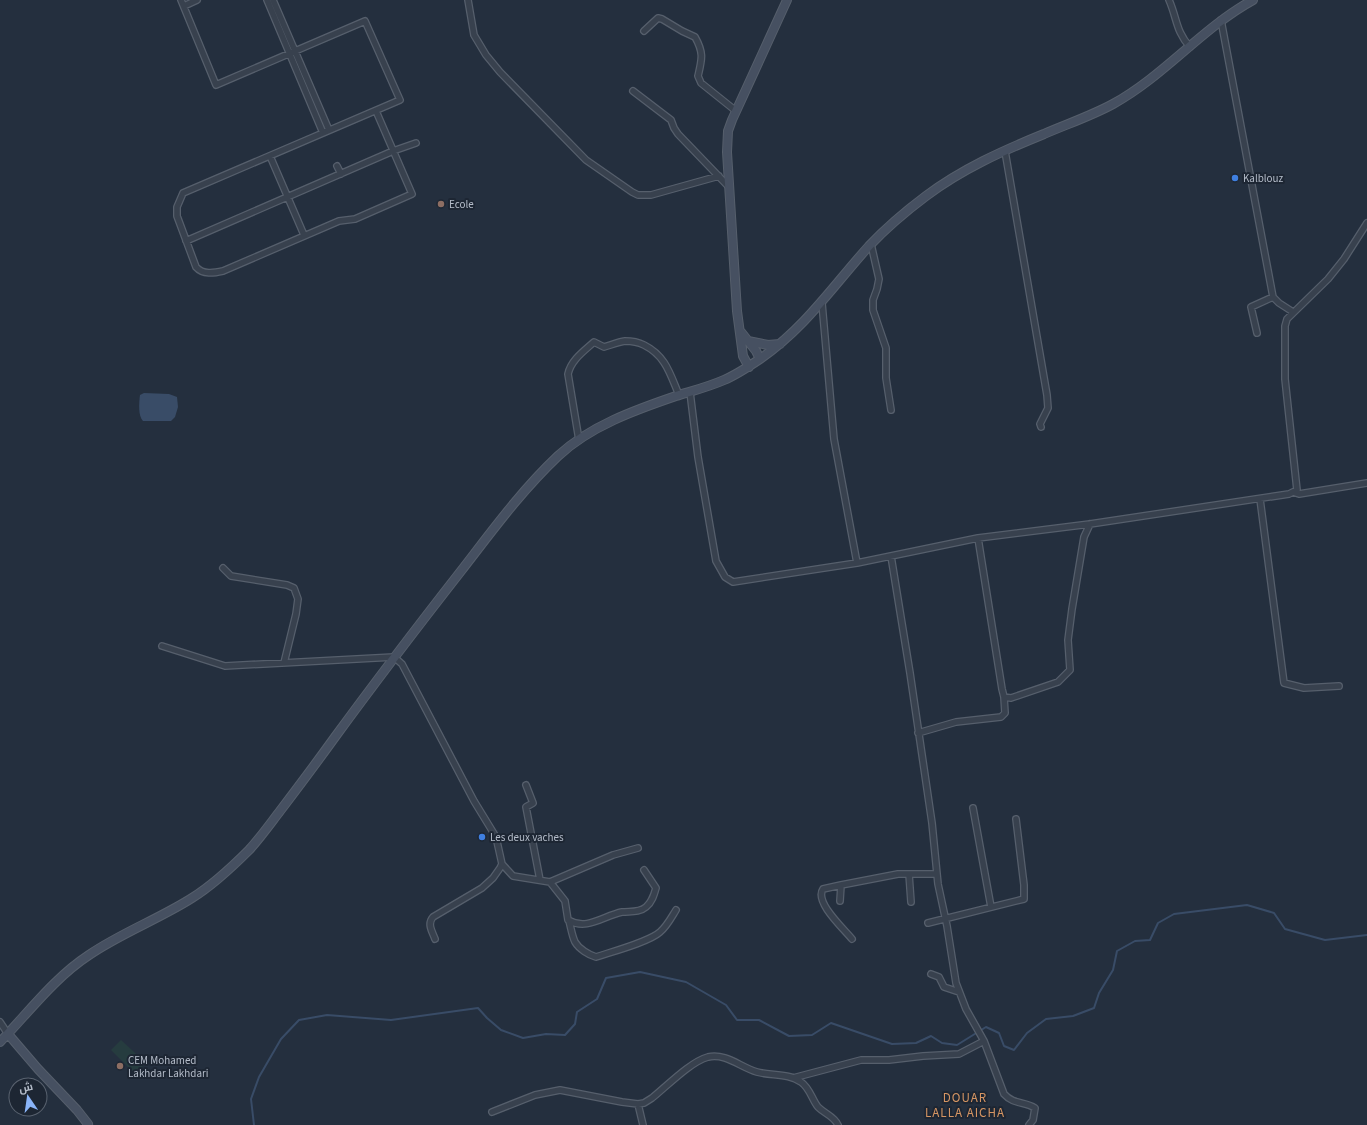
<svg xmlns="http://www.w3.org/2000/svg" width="1367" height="1125" font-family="'Source Sans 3',Cairo,sans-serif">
<rect width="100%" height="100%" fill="#242f3e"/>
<path fill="#263c3f" d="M121,1040L146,1063L135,1074L111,1050Z"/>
<path fill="#394c67" d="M144,393L169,394L177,397L178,407L175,417L171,421H143C138,416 139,403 140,395Z"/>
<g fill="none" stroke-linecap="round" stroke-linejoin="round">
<path stroke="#394c67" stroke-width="2" d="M254,1125L251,1099L259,1077L281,1039L299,1020L327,1015L391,1020L478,1008L487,1018L501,1030L523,1038L546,1034L565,1035L575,1024L577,1012L597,999L606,978L640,972L686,982L726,1005L737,1020H759L789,1036L812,1035L831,1023L892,1044L916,1043L931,1036L942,1043L957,1045L986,1027L999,1033L1004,1046L1014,1050L1027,1033L1046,1019L1073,1016L1094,1008L1099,993L1113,970L1117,951L1135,941L1150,940L1158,923L1174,914L1247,905L1274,913L1285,929L1325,940L1367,935"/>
<g stroke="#565f6c" stroke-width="8">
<path id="street" d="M181,0L216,85L365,21L400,100L183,193L177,207V216L196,267C203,275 214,273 223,271L339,221L355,219L412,194L376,111
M267,0L323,133
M273,0L329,130
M468,0L474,35L486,55L500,72L586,160L632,192L638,195H651L719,176
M1169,0C1177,18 1176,32 1190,47
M184,6L197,0
M1221,20L1273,297L1279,303L1293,312
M644,31L658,18L662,19L682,31L695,37C704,53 702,59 698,76L701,83L736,111
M633,91L671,120L674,128L678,134L728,186
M1005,151L1047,395L1048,408L1040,424L1041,427
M270,156L304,235
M337,166L341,174
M186,241L393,151L416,143
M871,244L879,279L877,289L873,300V310L886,348V378L891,410
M822,303L834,439L857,563
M1257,333L1251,307L1273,297
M690,392L698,457L716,561L725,577L733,582L857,563L978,538L1090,524L1289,494L1297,490L1285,379V326L1287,319L1328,279L1344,259L1367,223
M579,440L568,374C571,360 584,351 594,342L604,347C611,345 618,342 625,341C632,341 638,342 644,345C666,356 670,374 679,395
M1293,492L1299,494L1367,483
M1260,499L1284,683L1304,688L1339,686
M978,538L1002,689L1004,697L1011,698L1058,682L1070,670L1068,640L1072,609L1084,537L1090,524
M891,556L910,673L932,823L938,884L947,926L956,983L966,1009L984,1041L1004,1094C1014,1105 1024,1101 1035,1108L1033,1120L1029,1125
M223,568L231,576L287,585L294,588L298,599L296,614L284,663
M162,646L225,666L394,657L402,664L474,801L496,837L502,864L500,868L493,878L482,888L433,917C427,924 432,931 435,939
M918,733L956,722L1001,717L1005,713L1004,697
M526,785L533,803L526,807L540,880
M973,808L991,907
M502,864L513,876L550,882L565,901L568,920C587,931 603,916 622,912C630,911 639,913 646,907C652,902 654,895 656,888L644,870
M909,874L911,902
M550,882L613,855L638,848
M841,885L823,889C814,902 844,929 852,939
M840,901L841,885L898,874H937
M569,921C571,928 572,936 575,942C579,949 589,955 596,957C611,952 649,942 660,932C667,926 671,918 676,910
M928,923L1024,899V885L1016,819
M931,974L939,977L944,987L959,992
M0,1022L8,1034
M793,1078L861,1060H889L923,1056L959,1054L984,1041
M638,1104L643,1125
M492,1112L535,1095L560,1090L622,1102L638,1104L644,1103L652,1098C667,1086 690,1062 708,1057C726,1053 740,1067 757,1072C771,1076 789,1073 801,1082C810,1088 812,1100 818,1107C825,1114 834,1116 838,1125"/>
</g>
<g stroke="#565f6c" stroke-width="10">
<path id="secondary" d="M741,332L756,351L760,359
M748,341L768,345L780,344
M749,367L743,356L737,311L727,152L728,131L732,120L787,0
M8,1034L38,1069L77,1110L88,1124L87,1125
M0,1042C29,1012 54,978 89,955C121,933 159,919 192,898C213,885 231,868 249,850C260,838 270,824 280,811C299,786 317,762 335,737C376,681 418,626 461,571C492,531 521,491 558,456C590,426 635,410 676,396C692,391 708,387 724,380C736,375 748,367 760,359C805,328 833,286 869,246C886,228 906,211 926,196C962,169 1002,151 1044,134C1067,124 1091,116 1113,104C1164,76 1202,28 1253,0"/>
</g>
<use href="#street" stroke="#38414e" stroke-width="5.5"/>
<use href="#secondary" stroke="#465061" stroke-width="8"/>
</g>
<g fill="#3f7fe0" stroke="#1d2633" stroke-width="1.5">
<circle cx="1235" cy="178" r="4"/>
<circle cx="482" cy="837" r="4"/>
</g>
<g fill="#8d6e63" stroke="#1d2633" stroke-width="1.5">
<circle cx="441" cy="204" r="4"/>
<circle cx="120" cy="1066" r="4"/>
</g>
<g text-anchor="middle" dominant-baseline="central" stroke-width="4" stroke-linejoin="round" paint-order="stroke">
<g font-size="11" fill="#b4bcc9" stroke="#1d2633" text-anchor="start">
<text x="1243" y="178">Kalblouz</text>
<text x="449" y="204">Ecole</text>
<text x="490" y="837">Les deux vaches</text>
<text x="128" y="1060">CEM Mohamed<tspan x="128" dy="13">Lakhdar Lakhdari</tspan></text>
</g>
<g font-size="13" letter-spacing="1" fill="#d59563" stroke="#1d2633">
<text x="965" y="1098">DOUAR<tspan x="965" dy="15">LALLA AICHA</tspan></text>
</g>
</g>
<g transform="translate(28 1097) rotate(347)"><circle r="19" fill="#1d2633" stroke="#59626f"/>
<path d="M0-3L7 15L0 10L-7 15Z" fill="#8ab4f8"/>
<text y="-6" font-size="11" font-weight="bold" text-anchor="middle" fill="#b4bcc9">ش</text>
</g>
</svg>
